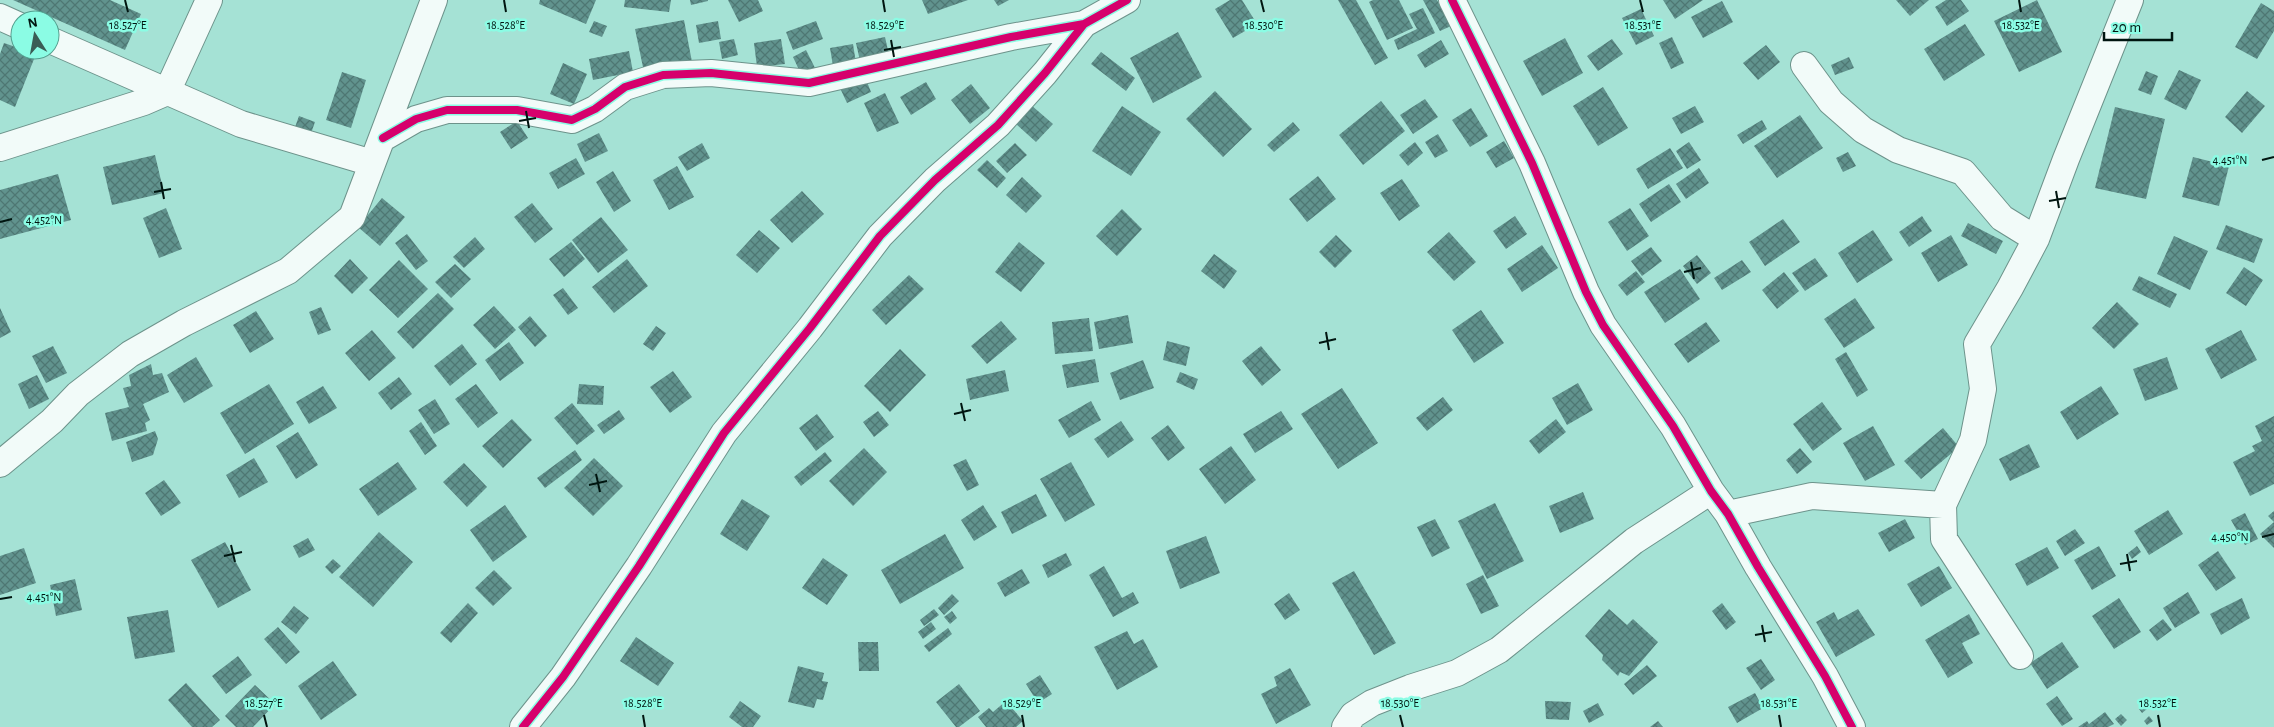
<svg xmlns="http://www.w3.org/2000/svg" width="2274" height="727" font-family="'Alegreya Sans',sans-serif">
<defs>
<pattern id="building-cross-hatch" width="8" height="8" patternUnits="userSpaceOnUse" patternTransform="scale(1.25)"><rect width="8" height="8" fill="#61938e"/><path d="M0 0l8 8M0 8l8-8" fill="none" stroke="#4e7773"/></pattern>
</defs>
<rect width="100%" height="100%" fill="#a5e2d5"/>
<path fill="url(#building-cross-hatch)" d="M13,0H110L141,14L125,50Z
M540,0H596L586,24L539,4Z
M625,0H671L669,12L624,7Z
M690,0H708V1L691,5Z
M728,0H758L763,11L739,22Z
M922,0H968L928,14Z
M994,0H1009L998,6Z
M1230,0H1242L1257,24L1233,38L1215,9Z
M1338,0H1356L1388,58L1375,65Z
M1373,0H1399L1413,28L1387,40L1369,2Z
M1423,0H1437L1451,26L1440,31Z
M1663,0H1703L1675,19Z
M1896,0H1929L1910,16Z
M1946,0H1961L1969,11L1947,26L1935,7Z
M2037,0L2062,52L2019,72L1994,21Z
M1722,1L1733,22L1703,38L1691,17Z
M2261,3L2274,11V31L2257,59L2235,47Z
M1423,8L1435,33L1398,50L1394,40L1417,29L1409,14Z
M1641,9L1654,36L1636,45L1622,18Z
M684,20L692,62L644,72L635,29Z
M594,21L607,26L602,37L589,32Z
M718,21L721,39L699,43L696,25Z
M816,21L823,39L793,50L786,32Z
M1965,24L1985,55L1944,81L1924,49Z
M1178,32L1202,77L1153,103L1130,58Z
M885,37L889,55L860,61L856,43Z
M1672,37L1684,63L1671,69L1659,43Z
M1565,38L1583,73L1542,96L1523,61Z
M734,39L738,55L722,59L719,42Z
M781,39L785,64L757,67L754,43Z
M1612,39L1623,54L1598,71L1587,56Z
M1441,40L1449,54L1425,68L1417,55Z
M4,43L36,54L15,107L0,100V54Z
M853,44L856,63L833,66L830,48Z
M1766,45L1780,62L1758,80L1743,63Z
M806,50L815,68L801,74L793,57Z
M629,51L633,72L593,80L589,59Z
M1101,52L1135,78L1126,91L1091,64Z
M1849,57L1854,68L1835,75L1831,65Z
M563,63L587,74L574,104L550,94Z
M2179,70L2201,80L2186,110L2164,99Z
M2146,71L2158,76L2151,95L2138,90Z
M342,72L366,80L351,128L326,120Z
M865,77L871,92L847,103L840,88Z
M926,82L936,99L911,115L900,97Z
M971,84L990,108L970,124L951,100Z
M1603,87L1628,128L1598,146L1573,106Z
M1215,91L1252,129L1223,157L1186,119Z
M2247,91L2265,106L2242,133L2225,117Z
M885,93L899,123L877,132L864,103Z
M1425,99L1438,117L1413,134L1400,115Z
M1381,101L1405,131L1363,165L1339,135Z
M1031,105L1053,124L1036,142L1015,123Z
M1122,106L1161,132L1131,176L1092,151Z
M1695,106L1704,122L1681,134L1672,118Z
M2115,107L2165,119L2146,199L2095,188Z
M1471,108L1488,136L1470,147L1452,120Z
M1800,115L1823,148L1777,178L1754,146Z
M299,116L315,122L310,136L294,130Z
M1762,120L1767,129L1743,144L1737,135Z
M517,121L528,138L511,149L500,132Z
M1293,122L1300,130L1274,152L1267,145Z
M599,133L608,151L585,162L577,144Z
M1438,134L1448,151L1435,158L1425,142Z
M1504,141L1514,158L1496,168L1486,152Z
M1415,142L1423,153L1408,166L1399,155Z
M1689,142L1701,160L1687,169L1676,151Z
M702,143L710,158L687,171L678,157Z
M1015,143L1027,155L1007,173L996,161Z
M1670,148L1683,168L1648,189L1636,169Z
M1848,152L1856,166L1843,172L1836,158Z
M155,155L164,193L112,205L103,167Z
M2193,157L2229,166L2219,206L2182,197Z
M576,158L585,174L558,189L549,173Z
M987,160L1006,178L997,188L977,170Z
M677,166L694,197L669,210L653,180Z
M1699,168L1709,183L1686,199L1676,184Z
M613,171L631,201L614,212L596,182Z
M58,174L71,220L0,239V190Z
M1318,176L1336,199L1307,222L1289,199Z
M1022,177L1042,196L1026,213L1006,195Z
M1402,179L1420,206L1399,221L1380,193Z
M1669,184L1681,202L1651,222L1639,204Z
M802,191L824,214L792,243L770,220Z
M382,198L405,217L380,246L358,227Z
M532,203L553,229L535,243L514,217Z
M166,208L182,249L159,258L143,218Z
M1630,208L1649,236L1627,251L1608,222Z
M1122,209L1142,229L1117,256L1096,236Z
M1515,216L1527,234L1506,249L1493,231Z
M1922,216L1932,231L1909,247L1899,232Z
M601,217L628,250L598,273L572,240Z
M1783,219L1800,242L1765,266L1749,242Z
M1968,223L2003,241L1996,254L1961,236Z
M2226,225L2263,239L2254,263L2216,249Z
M759,230L780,248L757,273L736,255Z
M1873,230L1893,260L1857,283L1838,253Z
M1449,232L1476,262L1454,281L1427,252Z
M407,234L428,261L416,270L395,243Z
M1336,235L1352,251L1335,268L1319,252Z
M1951,235L1968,265L1938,282L1921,253Z
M2174,236L2208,251L2190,290L2157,274Z
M475,237L485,249L464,268L453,257Z
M571,242L585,259L564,277L549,259Z
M1019,242L1045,263L1021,292L995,272Z
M1542,245L1558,268L1522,292L1507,269Z
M1651,247L1662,261L1642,276L1631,261Z
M1214,254L1237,271L1224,289L1201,271Z
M1697,255L1711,273L1697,284L1683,266Z
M1815,258L1828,276L1805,291L1792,273Z
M350,259L368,278L352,294L334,276Z
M627,259L648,286L614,313L592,287Z
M399,260L428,289L398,318L369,290Z
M1742,260L1751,272L1722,290L1714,278Z
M455,264L471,279L451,298L435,282Z
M2244,267L2263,280L2246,306L2226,293Z
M1680,269L1700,299L1665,323L1644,292Z
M1636,271L1645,282L1627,296L1618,285Z
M1784,272L1799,291L1777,309L1762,290Z
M909,275L924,289L886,325L872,310Z
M2139,276L2177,294L2170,308L2132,290Z
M563,288L578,308L568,315L553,295Z
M438,293L454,309L413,349L397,332Z
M1855,298L1875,328L1844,348L1824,319Z
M2117,302L2139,324L2114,349L2092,328Z
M494,306L516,330L495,349L473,325Z
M321,307L331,330L318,335L309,312Z
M0,308L11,332L0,338Z
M1481,310L1504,343L1474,363L1452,330Z
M256,311L274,339L250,353L233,325Z
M1128,315L1133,343L1099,349L1094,322Z
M530,316L547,336L535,347L518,327Z
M1089,318L1093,351L1055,354L1052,322Z
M1001,321L1017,339L987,364L971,346Z
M1706,322L1720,341L1688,363L1674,344Z
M656,326L666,333L653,351L643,344Z
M372,330L396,358L369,381L345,353Z
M2241,330L2257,360L2221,379L2205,349Z
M1167,341L1190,347L1186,366L1163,360Z
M509,342L524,363L500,381L485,360Z
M462,344L477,364L450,386L434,366Z
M53,346L67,373L46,383L32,356Z
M1261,346L1281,370L1262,386L1242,361Z
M900,349L926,375L890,412L864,386Z
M1846,352L1868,390L1857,397L1835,359Z
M196,357L213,386L184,403L167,375Z
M2167,357L2178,389L2145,401L2133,369Z
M1095,359L1099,382L1067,388L1062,365Z
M1143,360L1154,388L1120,400L1110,373Z
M151,364L153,375L162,373L169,392L143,404L150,420L145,423L147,431L112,441L105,413L129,407L123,388L131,386L129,375Z
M1005,370L1009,391L970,400L966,379Z
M673,371L692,397L670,413L650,387Z
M1180,372L1198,379L1194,390L1176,382Z
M37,375L49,399L29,409L18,384Z
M399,377L412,394L391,410L378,393Z
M1578,383L1593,410L1567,425L1552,398Z
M269,384L294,424L245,454L220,413Z
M476,384L498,413L478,428L455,399Z
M579,384L604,386L603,405L577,404Z
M323,386L337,408L309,424L296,402Z
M2101,386L2119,414L2077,440L2060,412Z
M1342,388L1378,443L1338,469L1301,414Z
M1443,397L1453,410L1427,431L1416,418Z
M435,399L450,424L434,434L418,410Z
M1091,401L1101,420L1069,438L1058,420Z
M1822,402L1842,429L1813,451L1793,424Z
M572,403L595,431L577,445L554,418Z
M619,410L625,419L604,434L597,425Z
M878,411L889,425L874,437L863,422Z
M1281,411L1293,429L1255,453L1243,434Z
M817,414L834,437L816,451L799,428Z
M2274,416V484L2250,496L2233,462L2255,451L2252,446L2262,441L2255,426Z
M512,419L532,440L503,468L482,446Z
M1556,419L1566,432L1539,454L1529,441Z
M1121,421L1134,440L1108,458L1094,439Z
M421,422L437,446L425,455L409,431Z
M1168,425L1185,448L1168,461L1151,438Z
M1873,426L1895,465L1865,481L1843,443Z
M1943,428L1959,447L1921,479L1904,461Z
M155,431L158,439L153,455L132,462L126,442Z
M298,432L318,465L296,479L276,446Z
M2029,444L2040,467L2010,481L1999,459Z
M1231,446L1256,480L1225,504L1199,469Z
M864,448L887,472L853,506L829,481Z
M1800,448L1812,462L1797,474L1786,460Z
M575,450L582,460L545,488L537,478Z
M825,452L832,461L801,486L794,477Z
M254,458L268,482L239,498L226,475Z
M594,458L623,486L593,516L564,488Z
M966,459L979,485L967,491L953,465Z
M398,462L417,489L378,516L359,489Z
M1071,462L1095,505L1065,522L1040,479Z
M464,463L487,487L467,507L443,482Z
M164,480L181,503L161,516L145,493Z
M1583,492L1594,519L1560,533L1549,506Z
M1036,494L1047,516L1012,534L1001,512Z
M742,499L770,516L747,551L720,534Z
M1495,503L1524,561L1487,579L1458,521Z
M505,505L527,537L493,562L470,530Z
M983,505L997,527L974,541L961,520Z
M2168,510L2183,534L2149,555L2134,531Z
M2274,511V548L2260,534L2274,522L2268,516Z
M2245,513L2258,539L2245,545L2231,520Z
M1435,519L1450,548L1432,557L1417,527Z
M1905,519L1915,538L1889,552L1878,533Z
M2075,529L2085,543L2065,556L2056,541Z
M379,532L413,562L373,607L339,577Z
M945,534L964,568L900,604L881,570Z
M1206,536L1220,573L1180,589L1166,551Z
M308,538L315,550L299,558L293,546Z
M225,542L251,590L218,608L191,560Z
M2099,546L2116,576L2092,590L2074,560Z
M2137,546L2141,552L2132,559L2128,553Z
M2047,547L2059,568L2027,586L2015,564Z
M24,548L36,583L0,595V556Z
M2218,551L2236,578L2216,591L2198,565Z
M1066,553L1072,565L1048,578L1042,565Z
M823,558L848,575L827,605L802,588Z
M333,559L341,566L332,574L325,567Z
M1104,566L1122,598L1133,592L1139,603L1113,617L1089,575Z
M1939,566L1952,588L1921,607L1907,584Z
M1022,569L1030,583L1005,597L997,583Z
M494,570L512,588L493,606L475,588Z
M1354,571L1396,643L1374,655L1332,583Z
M1483,575L1499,606L1481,614L1466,584Z
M75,579L82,610L56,616L50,585Z
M2188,592L2200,613L2175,628L2163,608Z
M1289,593L1300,610L1285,620L1274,604Z
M952,594L959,601L944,615L938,608Z
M2119,598L2141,632L2114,649L2092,616Z
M2242,598L2250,618L2221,635L2210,614Z
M468,603L478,613L451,643L440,633Z
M1722,603L1736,622L1726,630L1712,611Z
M294,606L309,618L296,634L281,622Z
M934,609L939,615L924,626L920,620Z
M1609,609L1627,625L1633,619L1658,642L1629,676L1620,672L1618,676L1602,660L1603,655L1585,636Z
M1858,609L1875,635L1836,657L1816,622L1834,612L1838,620Z
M168,610L175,652L135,659L127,617Z
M952,611L957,618L950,624L944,617Z
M1969,614L1980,634L1962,643L1973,663L1948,678L1925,640Z
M2163,619L2172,630L2157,641L2149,630Z
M931,622L936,629L923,639L918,632Z
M278,627L300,652L286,664L264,639Z
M948,628L952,634L929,652L924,646Z
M1127,631L1134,644L1143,639L1158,667L1117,690L1094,647Z
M636,637L674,663L658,686L620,661Z
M858,642H878L879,671H859Z
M2062,642L2079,667L2047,689L2030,663Z
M238,656L252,675L226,694L212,676Z
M1761,659L1775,680L1761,690L1746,668Z
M333,661L357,695L321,720L298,686Z
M1647,665L1657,676L1633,695L1624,684Z
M798,666L824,673L822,681L828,682L823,700L817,699L814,708L788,702Z
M1290,668L1311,705L1276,724L1261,694L1277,686L1274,677Z
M1040,675L1052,694L1038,703L1026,684Z
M186,683L220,720L212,727H192L168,700Z
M959,684L980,711L959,727H956L936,702Z
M255,685L275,704L253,727H236L225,716Z
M1755,693L1763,708L1737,723L1728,707Z
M2057,696L2073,719L2062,726L2046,704Z
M740,701L761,716L753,727H742L729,717Z
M1006,701L1023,721L1016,727H986L978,717L989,708L993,712Z
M1545,701L1571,702L1569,720L1546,719Z
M1598,703L1604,715L1589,723L1583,711Z
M2145,705L2147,709L2142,713L2139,709Z
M2105,712L2114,724L2108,727H2078L2087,721L2089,724Z
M2121,714L2127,720L2121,726L2115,719Z
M2149,716L2153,721L2147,725L2144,721Z
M1658,721L1663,727H1650Z"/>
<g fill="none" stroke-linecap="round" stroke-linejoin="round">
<g stroke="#6d938b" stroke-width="28">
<path id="minor" d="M1452,0L1532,163L1586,292L1603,325L1673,426L1711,491L1728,514L1758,567L1825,676L1852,727
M0,17L20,26
M50,40L241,124L372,163
M1804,65L1831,102L1863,130L1898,150L1963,172L2002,218L2036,239
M383,138L416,119L447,110H517L572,120L595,109L625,87L663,75L711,73L809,83L1011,37L1084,24L1127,0
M0,148L144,102L167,92L209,0
M0,464L52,421L78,394L130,354L184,323L288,271L352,217L434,0
M1728,514L1812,496L1943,505
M2020,656L1944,539L1943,505L1973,440L1983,389L1977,344L2010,288L2036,239L2066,159L2130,0
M523,727L563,677L639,566L724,433L810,328L880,236L935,180L998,125L1045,73L1084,24
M1345,727L1353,715L1372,703L1410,688L1457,673L1499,650L1634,541L1711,491"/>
</g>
<use href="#minor" stroke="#f2fbf9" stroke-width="26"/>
<g stroke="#8bfce4" stroke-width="11">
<path id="cycleway" d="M1452,0L1532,163L1586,292L1603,325L1673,426L1711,491L1728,514L1758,567L1825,676L1852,727
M383,138L416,119L447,110H517L572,120L595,109L625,87L663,75L711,73L809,83L1011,37L1084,24L1127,0
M523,727L563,677L639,566L724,433L810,328L880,236L935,180L998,125L1045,73L1084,24"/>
</g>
<use href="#cycleway" stroke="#d6006c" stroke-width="8"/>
</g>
<path fill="none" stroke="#001510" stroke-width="2" d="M125,0L128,12M504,0L506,12M883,0L885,12M1261,0L1264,12M1640,0L1643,12M2019,0L2021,12M891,40L894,57M884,50L901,47M526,111L529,128M519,121L536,118M2262,160L2274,157M161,182L164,199M2056,191L2059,208M154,192L171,189M2049,201L2066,198M0,222L12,219M1691,262L1694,279M1684,272L1701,268M1326,332L1329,350M1319,343L1336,339M961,403L965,421M954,414L971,410M596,474L600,492M589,485L607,481M2262,537L2274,534M231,545L235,562M2127,554L2130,571M224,556L242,552M2120,564L2137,561M0,599L12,597M1762,625L1765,642M1755,635L1772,632M264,715L267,727M643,715L645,727M1022,715L1024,727M1400,715L1403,727M1779,715L1781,727M2158,715L2160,727"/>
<g font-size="12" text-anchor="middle" fill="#001510" stroke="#8bfce4" stroke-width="5" stroke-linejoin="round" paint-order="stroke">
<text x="128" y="29">18.527°E</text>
<text x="506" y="29">18.528°E</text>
<text x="885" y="29">18.529°E</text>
<text x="1264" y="29">18.530°E</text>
<text x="1643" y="29">18.531°E</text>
<text x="2021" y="29">18.532°E</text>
<text x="2230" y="164">4.451°N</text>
<text x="44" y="224">4.452°N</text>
<text x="2230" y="541">4.450°N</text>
<text x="44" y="601">4.451°N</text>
<text x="264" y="707">18.527°E</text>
<text x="643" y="707">18.528°E</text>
<text x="1022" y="707">18.529°E</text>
<text x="1400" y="707">18.530°E</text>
<text x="1779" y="707">18.531°E</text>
<text x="2158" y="707">18.532°E</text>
</g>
<g transform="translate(35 35) rotate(349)"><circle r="24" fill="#8bfce4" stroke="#53a08f"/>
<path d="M0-4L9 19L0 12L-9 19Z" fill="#3a5d55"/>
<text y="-8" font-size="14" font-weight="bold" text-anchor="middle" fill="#001510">N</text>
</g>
<path d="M2104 32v8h68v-8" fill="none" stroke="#001510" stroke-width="2.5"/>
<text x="2112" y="32" font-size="15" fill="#001510" stroke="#8bfce4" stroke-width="4" paint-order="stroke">20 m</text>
</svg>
